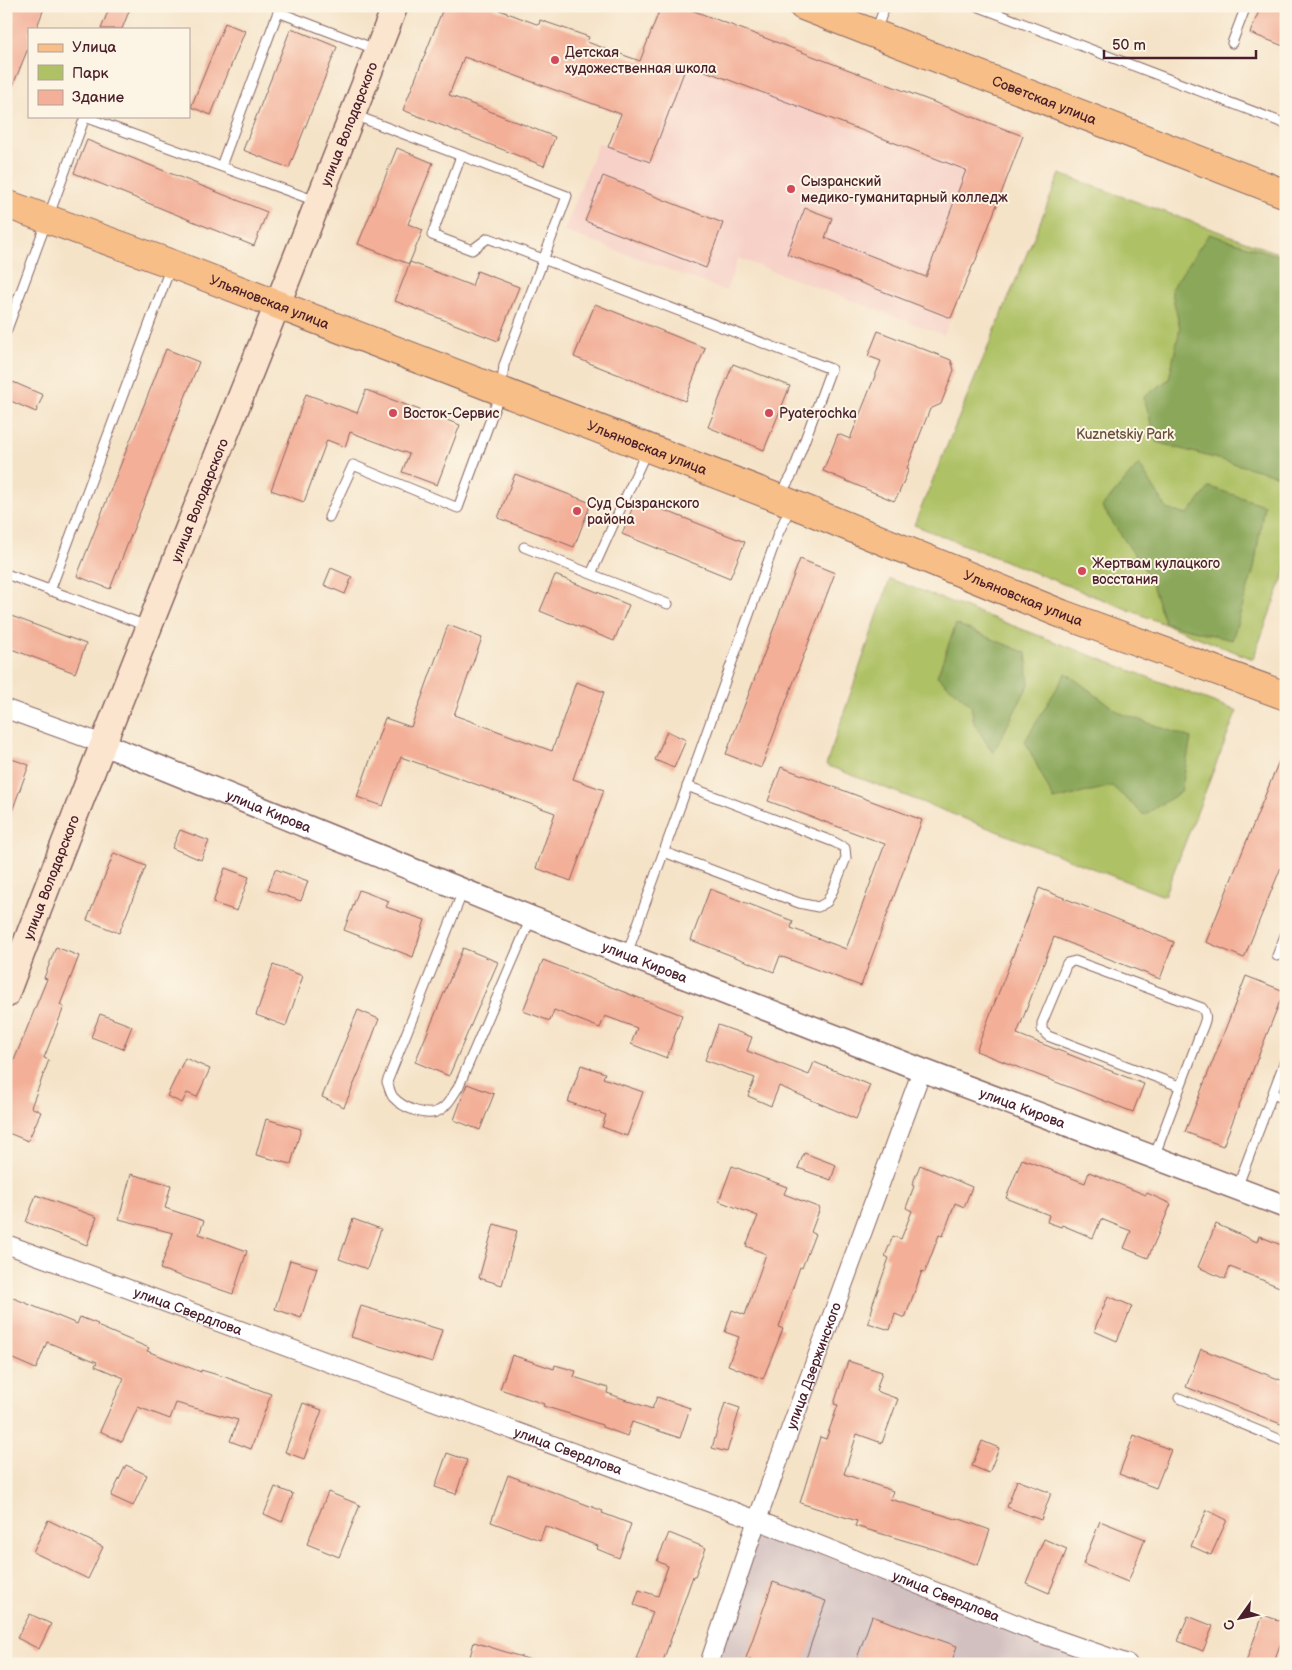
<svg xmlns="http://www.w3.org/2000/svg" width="1292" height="1670" font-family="'Balsamiq Sans',sans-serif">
<rect width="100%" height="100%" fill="#fcf5e5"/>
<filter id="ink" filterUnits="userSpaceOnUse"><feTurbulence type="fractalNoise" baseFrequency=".02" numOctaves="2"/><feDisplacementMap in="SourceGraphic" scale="10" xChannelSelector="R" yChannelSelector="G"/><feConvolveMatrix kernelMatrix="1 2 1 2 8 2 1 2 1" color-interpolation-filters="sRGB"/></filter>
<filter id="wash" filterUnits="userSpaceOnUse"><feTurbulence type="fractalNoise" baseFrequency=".0096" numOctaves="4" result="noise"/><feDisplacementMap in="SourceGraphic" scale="20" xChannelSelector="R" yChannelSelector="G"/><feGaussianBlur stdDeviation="1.12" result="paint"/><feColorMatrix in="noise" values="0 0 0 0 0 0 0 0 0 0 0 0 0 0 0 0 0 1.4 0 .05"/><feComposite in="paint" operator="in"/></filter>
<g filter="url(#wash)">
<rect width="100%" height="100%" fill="#f5e3c8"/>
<path fill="#f7d1c8" d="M661,6L1023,136L944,335L738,258L726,291L564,231L598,143L608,146Z"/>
<path fill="#d2bfc0" d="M754,1530L1121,1664H711Z"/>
<path fill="#aec165" stroke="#7c7048" d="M1060,174L1286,256V569L1253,659L914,525Z
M890,579L1237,711L1164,896L826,765Z"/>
<path fill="#8aa75a" stroke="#6a6342" d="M1209,234L1286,258V470L1283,477L1156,442L1144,397L1169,379L1180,328L1171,289Z
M1139,464L1167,509L1187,515L1210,487L1264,505L1254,569L1232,640L1165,623L1149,576L1102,507Z
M956,624L1026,653L1029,684L993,753L974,723L971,705L937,676Z
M1066,673L1120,713L1191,738L1181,792L1144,815L1112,786L1054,800L1025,741Z"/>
<g id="blocks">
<path fill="#f3af97" d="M6,6H45L36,29H29V46L7,100Z
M110,6H131L122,29H101Z
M444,6H489L539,25L540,20L589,37L587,42L640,61L661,6H681L1023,136L974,265H973L951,318L787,254L805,208L832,218L825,238L926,277L966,170L687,64L650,162L608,147L621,114L464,57L449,95L555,137L544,166L403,110Z
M1261,6H1286V47L1250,33Z
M225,23L245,31L211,115L191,107Z
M291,28L337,47L289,168L243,150Z
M87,140L267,212L254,246L74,173Z
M397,148L433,163L408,224L423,230L409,264L358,244Z
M603,176L723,223L706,268L585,221Z
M410,262L472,286L477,271L519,287L498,341L395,301Z
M595,304L705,348L685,401L574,357Z
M878,331L951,360L954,370L941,404L930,409L907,468L909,469L898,495L894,501L823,471L838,434L850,439L881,361L868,356Z
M166,349L199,362L110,589L77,576Z
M733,364L790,386L764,450L708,427Z
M13,382L43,395L36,412L6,399Z
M366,390L460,425L437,485L402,472L409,454L350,432L345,447L327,440L304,502L271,490L306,394L357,413Z
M515,474L591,503L574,547L498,518Z
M636,499L745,542L730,578L622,534Z
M800,559L835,573L761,768L726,754Z
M331,568L352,577L345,594L324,585Z
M555,575L629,605L614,641L540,611Z
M6,614L86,644L75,673L6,647Z
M448,625L482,638L454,715L552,751L576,682L604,692L573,779L604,790L571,881L536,868L555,813L401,757L383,806L357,797L385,718L411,727Z
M667,731L686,740L674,768L655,760Z
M1285,746L1286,855L1244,958L1206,942Z
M6,757L29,765L8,822H6Z
M781,767L922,820L861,986L780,956L774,972L691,940L710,889L793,921L791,928L846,949L885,844L768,801Z
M180,830L209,841L201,860L172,848Z
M114,853L146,866L119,933L87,920Z
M225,868L249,877L237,911L213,903Z
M275,869L308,881L301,901L268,890Z
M1039,888L1174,942L1160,979L1054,937L1017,1034L1144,1084L1133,1112L976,1051Z
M359,890L389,901L386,907L425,920L413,957L344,930Z
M56,947L79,956L60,1005L64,1007L44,1058L49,1060L31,1107L41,1112L28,1141L6,1132V1080L47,979L44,978Z
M463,948L498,962L449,1076L415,1062Z
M543,960L682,1015L667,1058L631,1044L637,1028L605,1016L600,1028L554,1010L550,1021L523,1011Z
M273,965L303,976L286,1026L256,1015Z
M1246,976L1284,991L1223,1146L1185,1132Z
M358,1010L379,1019L360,1070L344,1107L322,1097Z
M100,1014L132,1026L123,1049L91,1037Z
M718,1025L752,1037L747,1051L809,1075L814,1062L870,1085L856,1119L779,1086L771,1106L748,1096L755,1078L705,1060Z
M185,1058L210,1069L197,1097L187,1093L182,1103L167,1096Z
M581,1065L605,1073L603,1078L643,1092L627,1136L602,1127L606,1115L568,1102Z
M467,1084L494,1094L480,1130L454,1120Z
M266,1119L301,1129L291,1164L256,1155Z
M804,1153L836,1165L831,1180L798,1168Z
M1022,1159L1085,1183L1089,1172L1146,1195L1147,1193L1171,1204L1148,1258L1124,1248L1131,1231L1101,1219L1093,1238L1062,1225L1061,1227L1047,1222L1049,1215L1006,1198Z
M920,1165L972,1187L964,1207L955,1203L943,1236L939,1235L925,1272L922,1271L905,1318L895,1314L890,1330L868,1323L873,1306H872L889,1258L885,1256L893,1236L901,1239L912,1211L906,1208L914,1186L912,1185Z
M732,1166L787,1187L784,1194L820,1208L811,1232L815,1234L802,1268L800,1267L779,1327L783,1329L763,1379L728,1365L739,1337L725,1332L732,1310L745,1315L766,1254L746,1246L758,1216L719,1201Z
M131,1174L171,1185L165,1208L204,1221L199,1234L247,1251L233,1294L160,1269L173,1233L119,1219Z
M36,1195L97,1217L87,1245L26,1222Z
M353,1219L381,1229L367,1269L339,1259Z
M494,1224L517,1231L502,1285L479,1278Z
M1216,1224L1257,1242L1259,1236L1286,1247V1279L1282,1288L1230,1267L1225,1279L1198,1267Z
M290,1260L317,1268L301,1318L275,1309Z
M6,1295L77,1324L80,1317L98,1324L97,1326L149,1348L147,1351L201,1372V1370L225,1377L271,1394L251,1449L230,1441L238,1420L176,1403L170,1419L138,1407L122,1442L100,1431L124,1378L95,1366L97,1362L47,1342L36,1369L6,1356Z
M1108,1296L1132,1306L1117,1341L1094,1331Z
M361,1306L442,1330L432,1362L351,1337Z
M1201,1349L1286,1382V1426L1186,1387Z
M512,1355L554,1369L555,1365L576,1371L574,1377L608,1388L607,1393L652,1409L657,1397L690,1408L680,1438L632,1422L627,1436L602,1427V1425L576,1416L543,1406L544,1404L500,1389Z
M848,1361L882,1372L876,1391L898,1399L882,1443L857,1434L844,1474L893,1491L890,1499L956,1519L957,1518L990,1530L978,1565L937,1550L855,1526L857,1521L800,1503L820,1437L826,1439L838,1405L834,1404Z
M303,1403L322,1410L304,1459L285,1452Z
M725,1403L740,1408L727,1452L712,1448Z
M1134,1435L1171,1450L1156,1488L1119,1474Z
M982,1441L999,1448L989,1473L972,1466Z
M447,1453L467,1460L456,1494L435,1487Z
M126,1465L147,1475L133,1506L111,1496Z
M508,1475L603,1511L602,1513L631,1524L619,1558L597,1549L598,1546L545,1526L540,1540L491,1522Z
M1017,1480L1051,1493L1041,1520L1007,1507Z
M275,1487L293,1494L282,1522L264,1514Z
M328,1492L360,1505L339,1557L307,1544Z
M1207,1510L1227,1520L1211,1555L1191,1546Z
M48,1520L103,1547L88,1579L33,1552Z
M1100,1521L1145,1539L1128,1582L1083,1564Z
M669,1533L706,1548L695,1576H693L662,1664H648L636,1659L653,1612L634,1605L639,1590L658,1596L668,1566L657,1561Z
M1044,1539L1067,1549L1049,1593L1026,1583Z
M773,1582L826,1601L804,1664H762L746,1658Z
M30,1614L51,1624L39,1649L17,1638Z
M1263,1615L1286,1623V1629L1273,1664H1245Z
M872,1616L957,1646L951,1664H855Z
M1188,1616L1213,1626L1203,1651L1178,1641Z
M474,1642L531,1660L530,1664H468Z"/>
</g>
</g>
<g filter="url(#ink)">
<use href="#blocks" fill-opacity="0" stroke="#866462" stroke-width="1"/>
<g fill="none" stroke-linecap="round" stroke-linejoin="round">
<g stroke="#866462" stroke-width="11">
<path id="service" d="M977,6L1286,124
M876,31L885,6
M1232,43L1246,6
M461,156L432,235L472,250L488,238L831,369L792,475L780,495
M221,166L278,12L375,49
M6,332L85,117L316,201
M329,517L353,465L458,508L501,391L504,365L567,196L354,115
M524,547L591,574L647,450
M6,574L147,626
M591,574L668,604
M50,591L171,266
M664,852L799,903L818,907L827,902L834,888L846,858L845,848L834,842L687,786
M463,891L387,1082C389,1087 390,1093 393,1097C402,1107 427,1119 440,1110C448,1106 453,1095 458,1088L531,918
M627,954L778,534L791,506
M1277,956L1286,933
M1273,1094L1286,1100
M1154,1157L1200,1034C1204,1024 1209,1016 1202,1008L1075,961L1067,963L1042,1023V1030L1048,1036L1179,1086
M1237,1188L1286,1058
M1179,1398L1286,1442"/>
</g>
<g stroke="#866462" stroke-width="20">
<g id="minor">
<path d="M6,709L103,744"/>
<path id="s1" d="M6,1244L757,1520L1036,1632L1128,1664"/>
<path id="s2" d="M709,1664L757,1520L922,1070"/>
</g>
</g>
<g stroke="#866462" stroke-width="25">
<g id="tertiary">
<path id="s3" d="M103,744L532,918L922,1070L1286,1207"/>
</g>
</g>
<g stroke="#866462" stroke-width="28">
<g id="secondary">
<path id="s4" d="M6,995C131,664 267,336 395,6"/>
</g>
</g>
<g stroke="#866462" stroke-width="30">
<g id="primary">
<path id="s5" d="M803,6L1286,194"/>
<path id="s6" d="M6,204L172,264L778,498L1062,614L1286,696"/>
</g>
</g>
<use href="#service" stroke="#fff" stroke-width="9"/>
<use href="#minor" stroke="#fff" stroke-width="18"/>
<use href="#tertiary" stroke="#fff" stroke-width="22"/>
<use href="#secondary" stroke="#fce5cf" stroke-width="25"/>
<use href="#primary" stroke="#f7be87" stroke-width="28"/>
</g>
</g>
<g fill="#d1495b" stroke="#fcf5e5" stroke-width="2">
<circle cx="555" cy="60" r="5"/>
<circle cx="791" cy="189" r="5"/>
<circle cx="393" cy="413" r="5"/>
<circle cx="769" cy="413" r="5"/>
<circle cx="577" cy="511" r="5"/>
<circle cx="1082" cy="571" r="5"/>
</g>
<g text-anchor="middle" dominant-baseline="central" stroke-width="4" stroke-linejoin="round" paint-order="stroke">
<g font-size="14" fill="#4a1f2b" stroke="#fcf5e5" text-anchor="start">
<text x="565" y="52">Детская<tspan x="565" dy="16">художественная школа</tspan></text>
<text x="801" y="181">Сызранский<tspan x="801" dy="16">медико-гуманитарный колледж</tspan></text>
<text x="403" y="413">Восток-Сервис</text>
<text x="779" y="413">Pyaterochka</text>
<text x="587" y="503">Суд Сызранского<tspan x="587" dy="16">района</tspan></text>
<text x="1092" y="563">Жертвам кулацкого<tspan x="1092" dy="16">восстания</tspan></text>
</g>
<g font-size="14" fill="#4a1f2b" stroke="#fcf5e5">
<text stroke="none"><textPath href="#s5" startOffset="259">Советская улица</textPath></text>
<text stroke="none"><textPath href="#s4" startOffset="936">улица Володарского</textPath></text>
<text stroke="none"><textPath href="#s6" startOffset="281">Ульяновская улица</textPath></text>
<text stroke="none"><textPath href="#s6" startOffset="686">Ульяновская улица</textPath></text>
<text stroke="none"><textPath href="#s4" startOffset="531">улица Володарского</textPath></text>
<text stroke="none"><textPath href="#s6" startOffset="1091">Ульяновская улица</textPath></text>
<text stroke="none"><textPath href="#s3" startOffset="179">улица Кирова</textPath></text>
<text stroke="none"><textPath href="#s4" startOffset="126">улица Володарского</textPath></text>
<text stroke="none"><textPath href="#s3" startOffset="584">улица Кирова</textPath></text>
<text stroke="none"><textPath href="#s3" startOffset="989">улица Кирова</textPath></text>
<text stroke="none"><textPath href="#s1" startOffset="194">улица Свердлова</textPath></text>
<text stroke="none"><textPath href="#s2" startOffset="316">улица Дзержинского</textPath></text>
<text stroke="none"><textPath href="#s1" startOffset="599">улица Свердлова</textPath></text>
<text stroke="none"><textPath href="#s1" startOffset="1004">улица Свердлова</textPath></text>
</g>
<g font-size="14" fill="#68503c" stroke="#fcf5e5">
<text x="1125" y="434">Kuznetskiy Park</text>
</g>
</g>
<rect width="1292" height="1670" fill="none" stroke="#fcf5e5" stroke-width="25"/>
<rect x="28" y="28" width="162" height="90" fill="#fcf5e5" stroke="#b59f9b"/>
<rect x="38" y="44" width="25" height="8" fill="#f7be87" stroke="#b59f9b"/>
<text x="72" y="52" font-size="15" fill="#4a1f2b">Улица</text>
<rect x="38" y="65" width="25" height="15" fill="#aec165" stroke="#b59f9b"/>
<text x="72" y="78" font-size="15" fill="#4a1f2b">Парк</text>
<rect x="38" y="90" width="25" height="15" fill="#f3af97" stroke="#b59f9b"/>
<text x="72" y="102" font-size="15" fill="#4a1f2b">Здание</text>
<g transform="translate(1240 1618) rotate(237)" stroke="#fcf5e5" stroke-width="4" paint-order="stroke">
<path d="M0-4L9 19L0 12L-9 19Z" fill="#4a1f2b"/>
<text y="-8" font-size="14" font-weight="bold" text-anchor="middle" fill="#4a1f2b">С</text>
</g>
<path d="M1104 50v8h152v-8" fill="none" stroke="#4a1f2b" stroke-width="2.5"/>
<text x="1112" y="50" font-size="15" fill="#4a1f2b" stroke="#fcf5e5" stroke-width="4" paint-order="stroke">50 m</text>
</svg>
